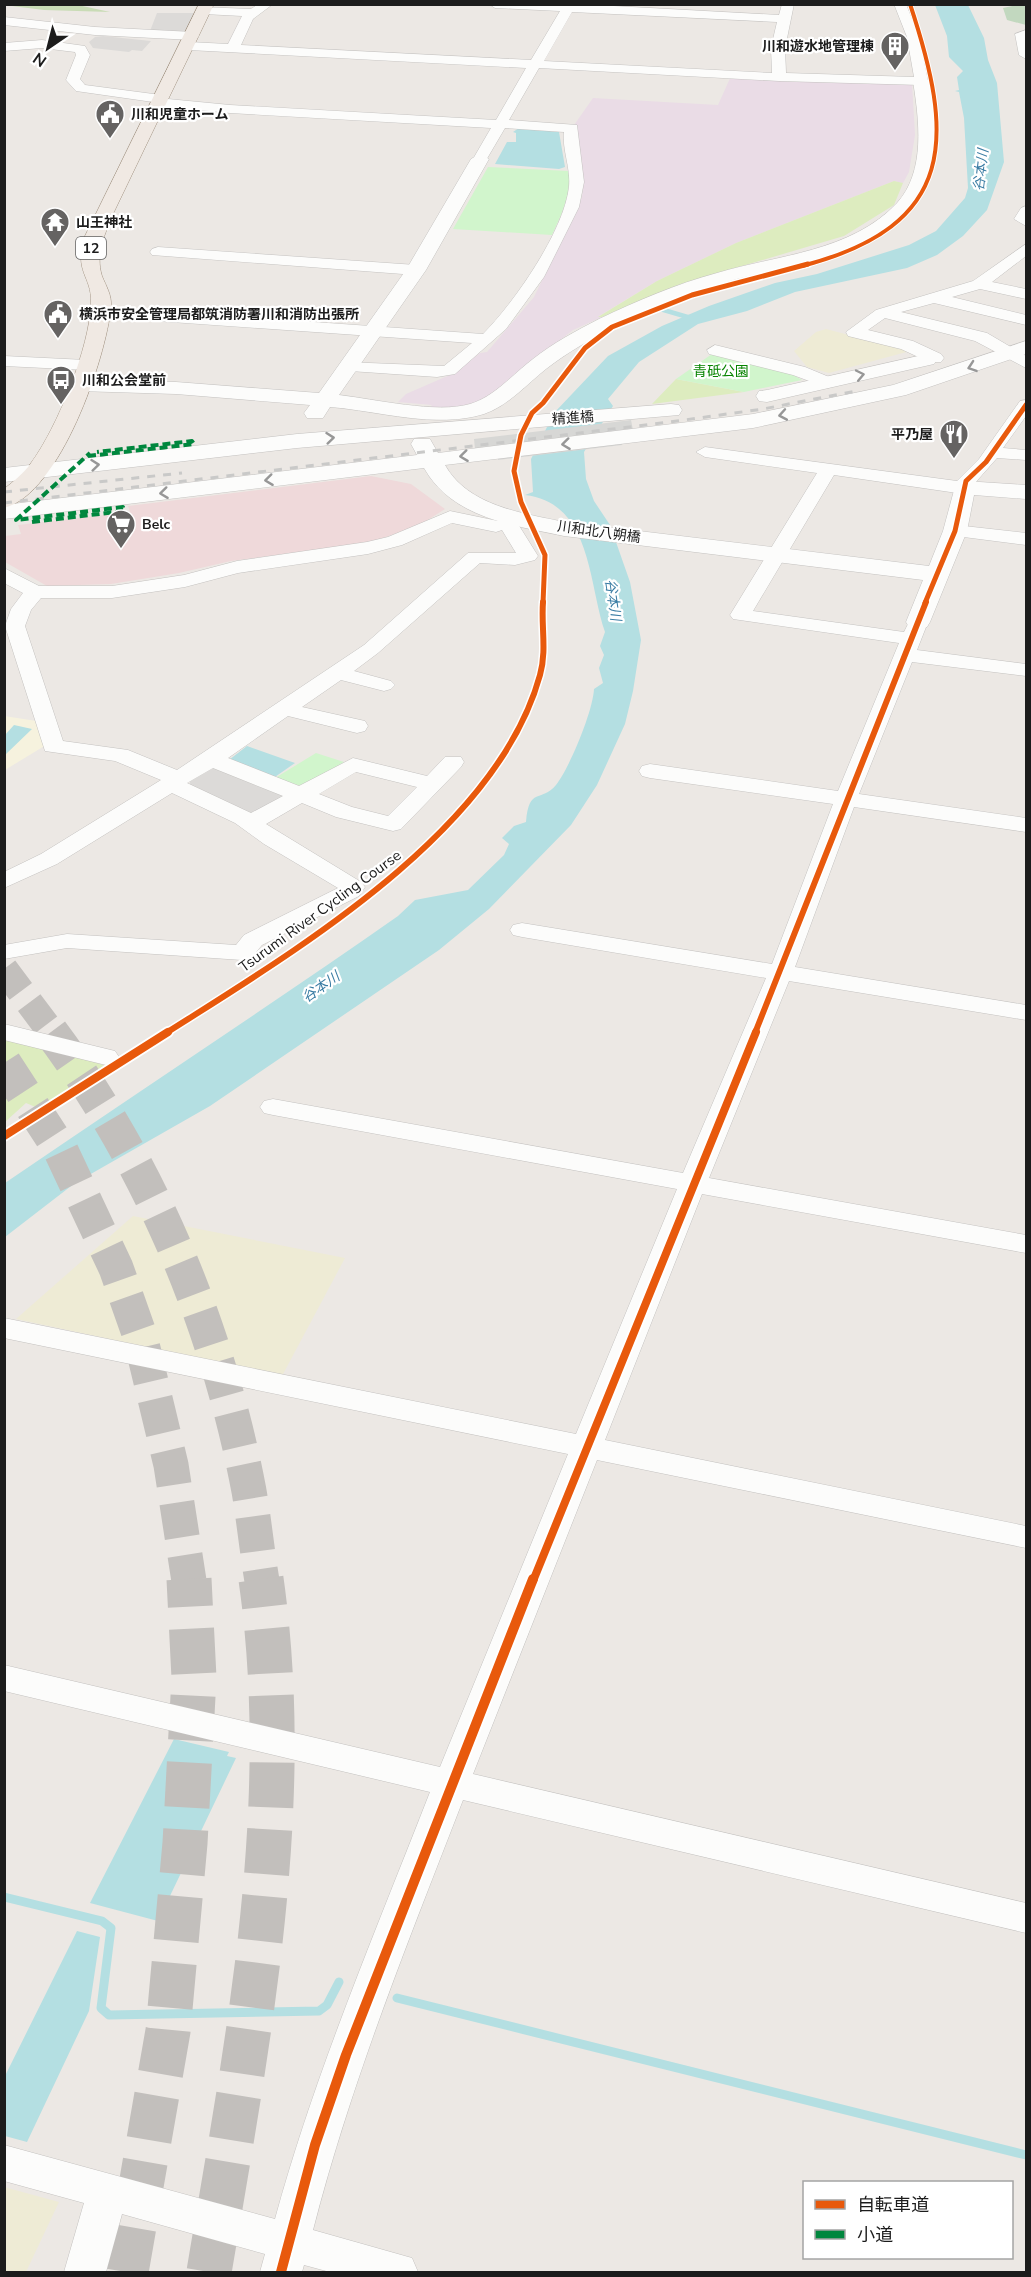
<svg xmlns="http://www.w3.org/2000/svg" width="1031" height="2277" font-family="'Nunito Sans','Noto Sans JP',sans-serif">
<rect width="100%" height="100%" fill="#ece8e4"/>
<path fill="#efd9da" d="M371,476L411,484L445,509L420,525L369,543L231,561L179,573L111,584L47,586L5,562V536L21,534L18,525L130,512L128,506Z"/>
<path fill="#eadce6" d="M731,76L912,83L915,135L909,172L903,183L894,181L736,243L657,281L599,316L602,317L573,330L483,401L457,408L430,407L432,405L398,402L406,394L452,374L480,353L487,352L534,297L582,197L583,186L572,128L593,98L718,105Z"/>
<path fill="#f6f2de" d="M4,716L43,722L46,745L5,770Z"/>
<path fill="#eeebd5" d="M826,329L910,351L829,373L807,367L794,351L816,332Z
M133,1216L345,1258L282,1376L16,1319Z
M4,2187L59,2202L26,2272H5Z"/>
<path fill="#ddecbf" d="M894,181L903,183L894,205L844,236L678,285L602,317H598L657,281L736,243Z
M676,379L744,392L652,404Z
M5,1038L93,1060L107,1067L40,1109L26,1103L5,1122Z"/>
<path fill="#c9dcb6" d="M4,5H78L110,12L44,10Z"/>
<path fill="#c2d8bf" d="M1017,5H1026V25L1007,20L1003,8Z"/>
<path fill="#d1f5cc" d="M488,167L569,171C571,196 562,213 552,235L453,229Z
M712,354L783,369L802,380L744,392L676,379Z
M316,753L344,762L304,787L275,778Z"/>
<path fill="#dcdad8" d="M157,13H197L186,32L150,31Z
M103,36L151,41L142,51L132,50L129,52L93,48L89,42L95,37Z
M215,767L282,795V800L260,813L249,814L190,786V780L207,768Z"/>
<path fill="#b4dfe2" d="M935,5H968L984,38L988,60L997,83L1004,162L987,210L963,236L937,255L907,268L795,292L747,311L698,324L639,362L608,399L613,406L584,452L586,479L594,501L610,525L630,582L641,640L633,691L625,724L597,785L571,825L489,909L439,950L210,1106L75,1183L5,1237V1183C135,1094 268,1007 398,916L415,900L468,890L504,855L509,844L502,838L514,826L526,822C529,786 541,803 556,785C570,767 593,711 594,689L603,683L599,668L604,655L600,646L605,632C588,583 592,503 525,495L533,492L531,459L554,413L608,356L662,326L709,306L775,283L817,274L909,245L936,231L965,198L968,188L964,118L959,92L955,91L959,90L957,77L963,71L949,57L947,36Z
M519,128L559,132L565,167L559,169L495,164L507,142H516V133L513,132Z
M14,725L32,729L5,755V735Z
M247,746L295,763L272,779L229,760Z
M174,1739L229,1752L227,1756L236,1758L158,1921L90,1903Z
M77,1931L100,1937L89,2011L27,2142L5,2136V2076Z"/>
<path fill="#d7d7d5" d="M631,420L633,430L626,433L622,445L498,460V446L475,449L474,439Z"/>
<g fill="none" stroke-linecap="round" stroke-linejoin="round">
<path stroke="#b4dfe2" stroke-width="4.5" d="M650,306L691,318"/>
<path stroke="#b4dfe2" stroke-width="9" d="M4,1897L102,1921L111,1928L101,2008L109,2015L319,2011L327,2005L339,1982
M397,1998L1026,2155"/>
<path stroke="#c2bfbc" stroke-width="28" stroke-dasharray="28 14" stroke-linecap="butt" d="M4,969L52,1033"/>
<path stroke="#c2bfbc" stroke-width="35" stroke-dasharray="35 18" stroke-linecap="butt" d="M51,1032C151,1166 218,1327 249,1491C254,1520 257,1551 262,1581
M4,1063L61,1151L116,1268L140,1336L171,1465L189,1581"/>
<path stroke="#c2bfbc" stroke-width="45" stroke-dasharray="45 22" stroke-linecap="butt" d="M126,2272L168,2031L185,1843L194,1678L189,1579
M209,2272C247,2045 294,1810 261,1579"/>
<g stroke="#c4c2c0" stroke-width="1">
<path id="minor" d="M258,4H273L253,19L241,45L531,60L560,11L495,8L489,4H577L779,15L782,4H794L785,48L786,73L914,77L907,37L894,4H906L919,37L928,81L921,85L779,81L539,68L509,120L577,125L584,182L579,207L544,277L506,329L455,374L437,377L350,371L344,370L341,366L344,362L444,366L472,343L100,317L92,312L100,307L483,334C514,303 564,231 569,187C571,168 562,150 564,132L505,128L485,162L480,163L473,159L491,128L230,113L160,106L153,102L76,91L66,80L76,55L75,52L42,48L4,51V43L42,40L85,46L90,55L80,79L85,85L161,95L168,99L230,105L496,120L526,68L189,50L182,46L189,42L228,44L242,16L204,14L198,10L200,7L251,9ZM572,12L777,22L771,48L772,73L544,61Z
M4,17L95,27L193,32L199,36L193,40L95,35L4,25Z
M1026,30V59L1019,55L1015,34Z
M1026,206V226L1014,219L1021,208Z
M1026,244V256L992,282L1026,289V299L980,289L952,297L1026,315V325L934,303L901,312L987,333L1026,356V368L975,341L885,318L868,330L913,341L941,354L944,358L941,362H929L901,349L848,336L846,332L876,310L973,281Z
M158,247L416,265L424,270L416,275L152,255L150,252L152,249Z
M715,345L805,367L834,379L837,383L828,388L793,375L709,354L707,350Z
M4,356L86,360L95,365L86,370L4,366Z
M1026,400V416L1003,448L1026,450V460L997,458L975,483L971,492L964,494L834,475L753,611L904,632L911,618H925L928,622L917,650L1026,664V676L912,662L859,794L1026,818V832L854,807L795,967L1026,1005V1020L789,981L709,1178L1026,1235V1253L702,1194L605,1440L1026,1526V1548L597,1460L473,1774L1026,1903V1933L463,1800C408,1942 351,2082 313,2230L412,2258L418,2272H330L304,2265L302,2272H260L265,2254L122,2214L106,2272H64L84,2203L4,2181V2145L275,2219C315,2073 375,1933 430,1792L4,1691V1665L440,1767L568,1454L4,1338V1318L576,1434L677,1189L273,1115L264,1113L260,1107L264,1101L273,1099L683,1173L766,978L522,937L513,935L510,930L513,925L522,923L772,964L833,804L650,778L642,776L639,771L642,766L650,764L838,791L899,643L733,619L730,615L817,473L705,457L696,452L705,447L957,481L979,459L1020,401Z
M508,510L518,516V524L538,556L535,560L515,565L480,563L378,653L354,671L391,681L395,685L391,689L384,691L341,680L302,707L365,721L368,726L365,731L357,733L288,716L228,758L299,786L353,758L427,776L445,757H461L464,762L461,767L401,829L393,831L336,817L302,803L266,824L361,882L365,887L359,896L262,945L251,958L242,960L67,948L4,959V945L67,934L236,945L244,935L338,888L264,844L235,823L172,793L57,864L4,888V872L41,854L161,780L115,761L45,751L5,626L11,609L23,593L4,583V568L39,586H112L184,575L237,561L367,542L388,537L450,511L498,521L501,512ZM452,523L496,532L502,530L516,553H468L364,645L177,770L128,750L63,741L25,626L31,610L41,598H112L185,587L238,573L368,554L402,545ZM213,768L283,796L251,813L187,783ZM356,772L417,787L388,816L352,807L319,794Z
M955,525L1026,533V545L948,535L945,531Z
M4,1024L115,1051L119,1057L115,1063L106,1065L4,1040Z"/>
</g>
<g stroke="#c4c2c0" stroke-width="1">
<path id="tertiary" d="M921,76L929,81C937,125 942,175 910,211C864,260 790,263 730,281C691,293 653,309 616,327C592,338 568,352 546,369C527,384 508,406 484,414C435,429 380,411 330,407L323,418H307L304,413L310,405L176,394L79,391L72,389L68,385L72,381L79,379L176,382L319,393L406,270L471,159L480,154L489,159L426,270L339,395C374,399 437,414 470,404C494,397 513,374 533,359C553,343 576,331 599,319C637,301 676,284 717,273C777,255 851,252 897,203C926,171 919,120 913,81Z
M1026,341V354L906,395L753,428L445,465C468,506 522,513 564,522L929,566L943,531L956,483L964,481L1026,485V499L974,495L967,531L930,622L927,627L918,629L909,627L906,622L923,580L564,536C512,525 452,518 424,468L4,519V505L417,455L411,444L414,439H430L438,453L753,414L893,385Z
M927,354L934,356L937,360L934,364L767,402L759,401L756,396L759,391L767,390Z
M671,404L679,405L682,410L679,415L297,448L4,482V468L297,434Z"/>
</g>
<g stroke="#a19281" stroke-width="1">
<path id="primary" d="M199,4H214L113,214C105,234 95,254 102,276C106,286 112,295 111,307C106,358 60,494 4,508V489C14,481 24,473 31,463C57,428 90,347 91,303C92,275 73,273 85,236Z"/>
</g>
<use href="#minor" fill="#fcfcfb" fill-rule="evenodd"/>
<use href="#tertiary" fill="#fcfcfb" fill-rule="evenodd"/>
<use href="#primary" fill="#f0e9e3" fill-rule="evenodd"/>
<path stroke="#c9c9c8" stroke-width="3" stroke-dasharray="8 8" stroke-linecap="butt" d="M4,492L182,473
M4,503L670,422L763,409L856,391"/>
<path stroke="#00873e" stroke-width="4" stroke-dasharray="8 4" stroke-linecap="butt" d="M88,456L194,444L192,441L97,452
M32,522L124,511L123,507L16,520L90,453"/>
<g stroke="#fff" stroke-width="6">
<path id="cycleway-far4" d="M802,266C959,225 954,137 910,4"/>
</g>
<g stroke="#fff" stroke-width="8">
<path id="cycleway-far3" d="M543,603L545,555L521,502L514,471L521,435L532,413L543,403L585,348L612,327L692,295L808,264
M925,603L955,531L966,481L986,462L1026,405"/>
</g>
<g stroke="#fff" stroke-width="9">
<path id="cycleway-far2" d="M166,1033C295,951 497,832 540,675C547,650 541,627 543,602
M755,1033L926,602"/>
</g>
<g stroke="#fff" stroke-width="12">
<path id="cycleway-far1" d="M4,1136L168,1032
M533,1581L756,1032"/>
</g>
<g stroke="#fff" stroke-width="14">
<path id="cycleway" d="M281,2272L315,2145L346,2055L533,1579"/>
</g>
<use href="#cycleway-far4" stroke="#e8590c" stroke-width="4"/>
<use href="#cycleway-far3" stroke="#e8590c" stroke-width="5"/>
<use href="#cycleway-far2" stroke="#e8590c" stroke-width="6"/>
<use href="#cycleway-far1" stroke="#e8590c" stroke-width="8"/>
<use href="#cycleway" stroke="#e8590c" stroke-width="10"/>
</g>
<defs><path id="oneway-chevron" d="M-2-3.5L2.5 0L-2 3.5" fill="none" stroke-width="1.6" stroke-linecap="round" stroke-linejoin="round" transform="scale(1.5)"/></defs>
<g stroke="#979797">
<use href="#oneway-chevron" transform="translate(972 367) rotate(161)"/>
<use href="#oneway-chevron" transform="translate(860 375) rotate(-12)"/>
<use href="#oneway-chevron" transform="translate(783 415) rotate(170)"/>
<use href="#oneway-chevron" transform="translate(330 438) rotate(-6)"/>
<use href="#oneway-chevron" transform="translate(566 444) rotate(173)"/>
<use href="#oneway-chevron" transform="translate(464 456) rotate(173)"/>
<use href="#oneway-chevron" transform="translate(95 465) rotate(-6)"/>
<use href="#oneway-chevron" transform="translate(269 480) rotate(173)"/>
<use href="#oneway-chevron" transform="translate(164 493) rotate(173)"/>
</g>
<defs>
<g id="building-pin" transform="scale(1.5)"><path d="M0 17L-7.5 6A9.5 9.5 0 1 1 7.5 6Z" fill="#656362" stroke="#fff"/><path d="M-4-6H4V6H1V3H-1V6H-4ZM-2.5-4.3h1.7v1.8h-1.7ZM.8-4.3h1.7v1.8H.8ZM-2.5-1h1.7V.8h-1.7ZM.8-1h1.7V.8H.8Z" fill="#fff"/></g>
<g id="civic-pin" transform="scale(1.5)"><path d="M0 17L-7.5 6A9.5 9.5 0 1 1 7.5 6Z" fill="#656362" stroke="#fff"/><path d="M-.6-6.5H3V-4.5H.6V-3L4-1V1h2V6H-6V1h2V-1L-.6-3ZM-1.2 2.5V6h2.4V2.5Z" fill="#fff"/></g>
<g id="temple-pin" transform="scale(1.5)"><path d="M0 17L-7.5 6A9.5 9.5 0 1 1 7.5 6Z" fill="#656362" stroke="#fff"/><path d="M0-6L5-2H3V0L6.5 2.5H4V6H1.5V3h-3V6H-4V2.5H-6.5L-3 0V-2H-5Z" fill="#fff"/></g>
<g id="bus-pin" transform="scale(1.5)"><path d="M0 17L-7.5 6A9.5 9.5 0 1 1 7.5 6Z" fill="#656362" stroke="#fff"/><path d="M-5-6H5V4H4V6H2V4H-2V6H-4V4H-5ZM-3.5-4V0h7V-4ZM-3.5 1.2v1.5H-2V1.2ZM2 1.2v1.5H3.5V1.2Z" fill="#fff"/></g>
<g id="restaurant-pin" transform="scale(1.5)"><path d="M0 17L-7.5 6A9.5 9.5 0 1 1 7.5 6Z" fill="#656362" stroke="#fff"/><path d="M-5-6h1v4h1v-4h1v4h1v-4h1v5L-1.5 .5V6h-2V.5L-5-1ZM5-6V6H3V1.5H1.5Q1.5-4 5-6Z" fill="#fff"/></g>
<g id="supermarket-pin" transform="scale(1.5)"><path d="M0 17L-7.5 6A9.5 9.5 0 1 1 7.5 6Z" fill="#656362" stroke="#fff"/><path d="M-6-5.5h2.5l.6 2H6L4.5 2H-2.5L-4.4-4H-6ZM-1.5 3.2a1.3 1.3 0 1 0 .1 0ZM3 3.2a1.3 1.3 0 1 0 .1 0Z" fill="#fff"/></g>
</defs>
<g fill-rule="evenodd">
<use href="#building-pin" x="895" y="46"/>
<use href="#civic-pin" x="110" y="114"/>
<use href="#temple-pin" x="55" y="222"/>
<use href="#civic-pin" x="58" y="314"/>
<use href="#bus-pin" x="61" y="380"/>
<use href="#restaurant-pin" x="954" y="434"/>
<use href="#supermarket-pin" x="121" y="524"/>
</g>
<g text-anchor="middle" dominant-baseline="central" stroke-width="4.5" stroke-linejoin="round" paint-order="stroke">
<g font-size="14" font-weight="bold" fill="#1c1c1c" stroke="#fff" text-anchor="start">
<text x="874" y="46" text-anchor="end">川和遊水地管理棟</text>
<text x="131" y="114">川和児童ホーム</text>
<text x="76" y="222">山王神社</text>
<text x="79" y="314">横浜市安全管理局都筑消防署川和消防出張所</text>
<text x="82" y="380">川和公会堂前</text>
<text x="933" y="434" text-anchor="end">平乃屋</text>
<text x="142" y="524">Belc</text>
</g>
<g font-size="14" font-style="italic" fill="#3b7da4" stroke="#fff">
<text transform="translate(981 170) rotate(-83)">谷本川</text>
<text transform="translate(613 600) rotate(82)">谷本川</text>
<text transform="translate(321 987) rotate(-35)">谷本川</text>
</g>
<rect fill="#fff" stroke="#606060" stroke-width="1.5" x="76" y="237" width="30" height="22" rx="4.5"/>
<g font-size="14" font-weight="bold" fill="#1c1c1c">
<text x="91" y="248">12</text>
</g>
<g font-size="14" fill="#078401" stroke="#fff">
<text x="721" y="371">青砥公園</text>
</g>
<g font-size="14" fill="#1c1c1c" stroke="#fff">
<text transform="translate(573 418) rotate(-4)">精進橋</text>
<text transform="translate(599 532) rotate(8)">川和北八朔橋</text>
</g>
<g font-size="15" fill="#1c1c1c" stroke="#fff">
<text transform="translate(320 911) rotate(-36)">Tsurumi River Cycling Course</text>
</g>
</g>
<rect width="1031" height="2277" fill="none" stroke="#1c1c1c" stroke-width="12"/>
<rect x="803" y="2181" width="210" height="78" fill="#ffffff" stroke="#a4a4a4" stroke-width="1.5"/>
<rect x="815" y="2200" width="30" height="9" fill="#e8590c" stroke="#a4a4a4" stroke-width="1.5"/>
<text x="857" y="2211" font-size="18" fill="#1c1c1c">自転車道</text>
<rect x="815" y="2230" width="30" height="9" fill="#00873e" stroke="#a4a4a4" stroke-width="1.5"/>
<text x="857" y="2241" font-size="18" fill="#1c1c1c">小道</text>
<g transform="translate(48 48) rotate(215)" stroke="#ffffff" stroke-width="4.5" paint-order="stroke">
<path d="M0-4.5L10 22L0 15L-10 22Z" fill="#1c1c1c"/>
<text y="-9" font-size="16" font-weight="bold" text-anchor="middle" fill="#1c1c1c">N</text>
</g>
</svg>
